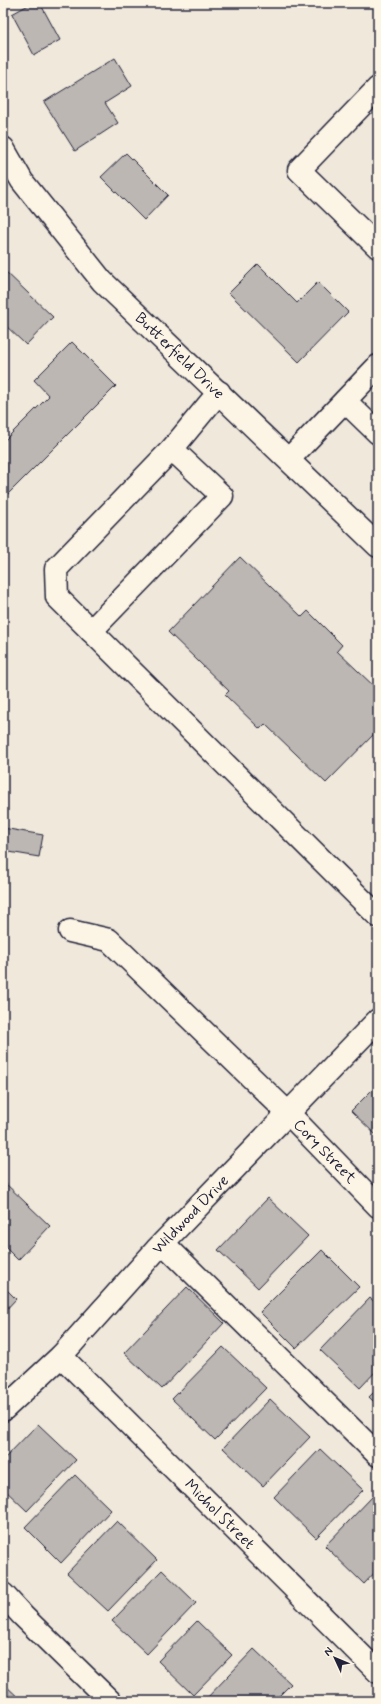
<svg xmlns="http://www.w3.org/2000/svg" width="381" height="1704" font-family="Mynerve,sans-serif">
<rect width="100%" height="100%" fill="#efe8db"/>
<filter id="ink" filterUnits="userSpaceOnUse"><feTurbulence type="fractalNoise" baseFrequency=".025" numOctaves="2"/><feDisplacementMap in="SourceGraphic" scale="8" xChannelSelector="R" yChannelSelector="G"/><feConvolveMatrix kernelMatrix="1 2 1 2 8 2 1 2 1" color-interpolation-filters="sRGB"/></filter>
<g filter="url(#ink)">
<path fill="#bcb7b3" stroke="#22223b" d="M32,3H40L60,40L34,55L12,14Z
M115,58L132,86L105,103L118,123L75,151L44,102Z
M126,153L168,195L144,220L101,177Z
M258,264L297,303L318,282L348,312L299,362L229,293Z
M4,270L53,317L26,345L3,323Z
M72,342L116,386L3,499V442L49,396L34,380Z
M240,557L302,617L308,611L342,645L337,651L378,690V730L326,783L265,724L260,729L225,695L229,691L168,632Z
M3,828L43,835L39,857L3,851Z
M378,1084V1137L351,1111Z
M4,1182L50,1226L18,1260L3,1245Z
M268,1198L308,1236L258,1288L218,1250Z
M322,1250L359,1287L296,1348L260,1312Z
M3,1286L16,1299L3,1313Z
M187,1287L224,1323L162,1389L124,1353Z
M370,1298L378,1305V1369L360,1388L320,1350Z
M223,1347L266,1388L215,1440L172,1399Z
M378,1388V1406L369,1397Z
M270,1399L310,1437L263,1486L223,1448Z
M38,1424L76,1460L27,1511L3,1488V1460Z
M320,1449L363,1490L316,1538L274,1497Z
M75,1475L111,1510L61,1563L25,1527Z
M373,1496L378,1501V1569L364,1584L325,1546Z
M117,1521L157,1560L108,1611L67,1573Z
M162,1570L196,1603L147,1654L112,1621Z
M197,1621L232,1655L193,1695L158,1661Z
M254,1649L291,1684L274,1701H204Z
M3,1683L22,1701H3Z"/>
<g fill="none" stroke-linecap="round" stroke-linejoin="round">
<g stroke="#22223b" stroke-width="25">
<g id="minor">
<path d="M378,88L299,170L378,247"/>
<path id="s1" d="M3,148L22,181L102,281L378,546"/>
<path d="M219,392L172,449L56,569L57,597L378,916"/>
<path d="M345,401L378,433"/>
<path d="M289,459L378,366"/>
<path d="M91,631L222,496L172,449"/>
<path id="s2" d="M70,931L109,940L288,1113L378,1206"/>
<path d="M163,1243L378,1455"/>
<path id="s3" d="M61,1356L378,1672"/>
<path id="s4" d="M3,1410L61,1356L156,1250L378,1020"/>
<path d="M3,1594L23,1616L110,1701"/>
</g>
</g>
<use href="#minor" stroke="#fcf5e5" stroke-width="22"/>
</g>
</g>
<g text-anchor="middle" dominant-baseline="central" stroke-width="3.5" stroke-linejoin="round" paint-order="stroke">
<g font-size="16" fill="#22223b" stroke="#fcf5e5">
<text stroke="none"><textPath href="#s1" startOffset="274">Butterfield Drive</textPath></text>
<text stroke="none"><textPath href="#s2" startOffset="342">Cory Street</textPath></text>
<text stroke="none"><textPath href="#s4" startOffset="271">Wildwood Drive</textPath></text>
<text stroke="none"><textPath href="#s3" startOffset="224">Michol Street</textPath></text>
</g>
</g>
<rect width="381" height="1704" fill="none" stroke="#fcf5e5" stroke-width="16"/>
<rect x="8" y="8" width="365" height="1688" fill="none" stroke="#22223b" stroke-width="1.5" filter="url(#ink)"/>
<g transform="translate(335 1658) rotate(314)" stroke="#fcf5e5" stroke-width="3" paint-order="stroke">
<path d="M0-3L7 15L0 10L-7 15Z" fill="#22223b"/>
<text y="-6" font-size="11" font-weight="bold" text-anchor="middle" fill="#22223b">N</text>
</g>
</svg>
